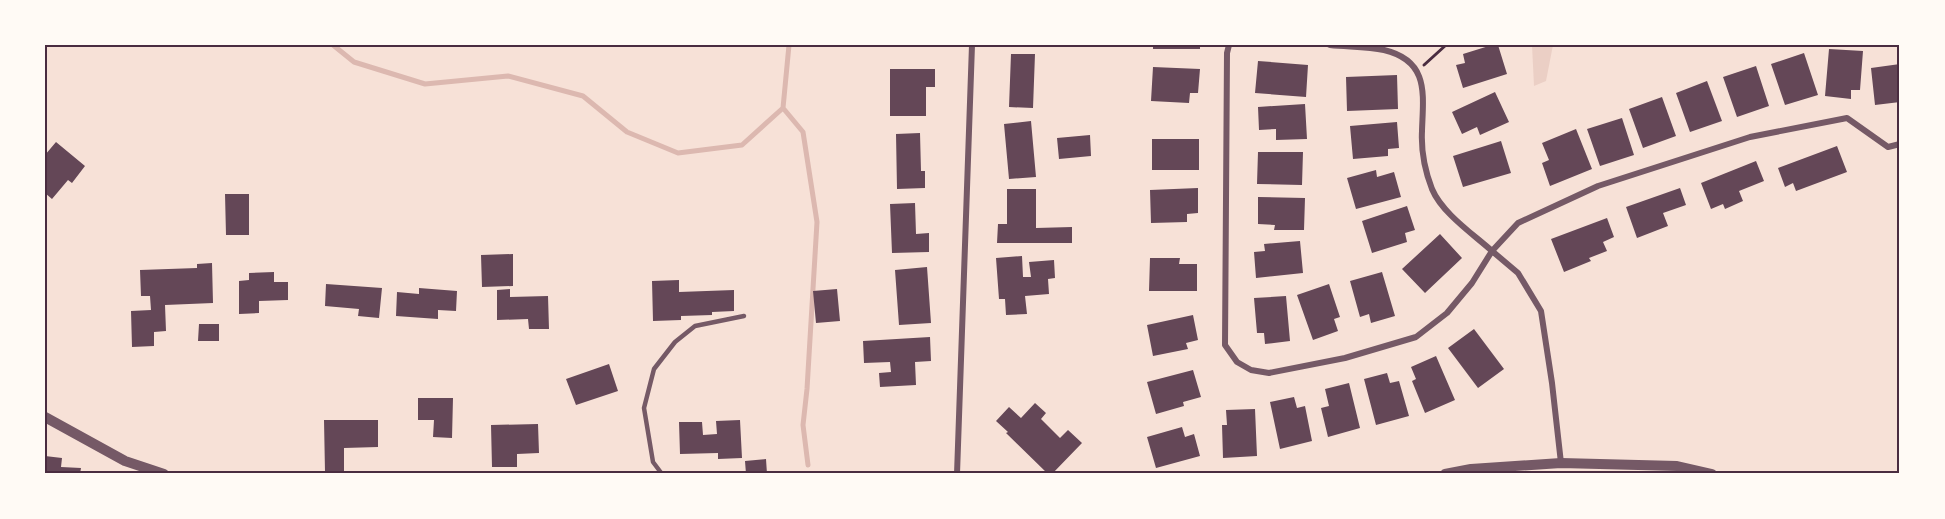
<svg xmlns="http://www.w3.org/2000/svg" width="1945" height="519" font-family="Quicksand,sans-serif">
<rect width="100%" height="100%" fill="#f7e1d7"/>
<path fill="#ebcfc5" d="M1532,45H1553L1546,81L1534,86Z"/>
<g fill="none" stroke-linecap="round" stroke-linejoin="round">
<path stroke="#dcb8b0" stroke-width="5" d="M333,45L354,62L425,84L508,76L583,96L627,132L678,153L742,145L783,108L789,45
M783,108L803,132L817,222L807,389L803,425L808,465"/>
</g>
<path fill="#644757" d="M1153,45H1200V49H1153Z
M1492,45H1498L1507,74L1463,88L1456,65L1465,63L1463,54Z
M1829,49L1863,51L1860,90H1851V99L1825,96Z
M1804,53L1818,95L1785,105L1771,64Z
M1011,54H1035L1033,108L1009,107Z
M1258,61L1308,65L1306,97L1255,93Z
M1900,64V102L1875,105L1871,68Z
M1756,66L1769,106L1737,117L1723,77Z
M1153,67L1200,69L1198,93H1190L1189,103L1151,101Z
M890,69H935V87H926V116H890Z
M1397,75L1398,109L1347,111L1346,77Z
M1707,81L1722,121L1690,132L1676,93Z
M1495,92L1509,122L1480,135L1477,127L1462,134L1452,112Z
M1662,97L1676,136L1643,148L1629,109Z
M1305,104L1307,139L1276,140V129L1259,130L1258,107Z
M1622,118L1634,155L1600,166L1587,129Z
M1031,121L1036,177L1009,179L1004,124Z
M1397,122L1399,148L1388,149V156L1353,159L1350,126Z
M1576,129L1592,169L1550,186L1542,163L1549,160L1542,143Z
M920,133L921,171H925V188L897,189L896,134Z
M1090,135L1091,156L1059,159L1057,138Z
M1152,139H1199V170H1152Z
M1501,141L1511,173L1463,187L1453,156Z
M56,142L85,166L72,183L68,180L52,199L45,193V155Z
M1837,146L1847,172L1796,191L1793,183L1785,187L1778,168Z
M1258,152H1303L1302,185L1257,184Z
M1756,161L1764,181L1739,191L1743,201L1725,209L1723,204L1711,209L1701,183Z
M1376,170L1377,177L1394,172L1401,197L1356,209L1347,178Z
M1198,188V213L1187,214V222L1151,223L1150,190Z
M1680,188L1686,205L1663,213L1668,226L1637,238L1626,207Z
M1007,189H1036V228L1072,227V243H997L998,224H1007Z
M225,194H249V235H226Z
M1258,197L1305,198L1304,230H1274L1275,225L1258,224Z
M915,203L916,234L929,233V252L892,253L890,204Z
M1407,206L1415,230L1405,233L1407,242L1372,253L1362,221Z
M1607,218L1614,237L1603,242L1607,251L1589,258L1591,261L1564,272L1551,239Z
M1440,234L1462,258L1425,293L1402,269Z
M1300,241L1303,273L1256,278L1254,252L1265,251L1264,244Z
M513,254V286L482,287L481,255Z
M1022,256L1023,277H1031L1029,262L1054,260L1055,278L1048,279L1049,294L1025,296L1027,314L1006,315L1005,299H999L996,258Z
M1150,258H1180L1179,264H1197V291H1149Z
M212,263L213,303L165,305L166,331L154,332V346L132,347L131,311L151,310L150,296H141L140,270L197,268V264Z
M927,267L931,323L899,325L895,270Z
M274,272V282H288V300L259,301V313L239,314V281L249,280V273Z
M1382,272L1395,316L1371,323L1369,314L1360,317L1350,281Z
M679,280V292L734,290V311L712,312V315L681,316V320L653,321L652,281Z
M326,284L382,288L379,318L358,316L359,309L325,306Z
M1329,284L1340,317L1334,319L1338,331L1313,340L1297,295Z
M419,288L457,291L456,311L438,310V319L396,316L397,292L419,294Z
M510,289V297L548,296L549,329H529L528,319L497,320V290Z
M837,289L840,321L816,323L813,291Z
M1286,296L1290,341L1265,344L1264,333H1257L1254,298Z
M1193,315L1198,340L1186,343L1188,349L1153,356L1147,325Z
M199,324H219V341H198Z
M1474,329L1504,369L1478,388L1448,348Z
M930,337L931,361L915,362L916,385L880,387L879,373L891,372L890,362L864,363L863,341Z
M1436,356L1455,400L1425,413L1412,381L1416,379L1411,367Z
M609,364L618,391L576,405L566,379Z
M1193,370L1201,397L1183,402L1184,406L1156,414L1147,382Z
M1387,373L1390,383L1399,381L1409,416L1376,425L1364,379Z
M1349,383L1360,428L1328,437L1321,408L1329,406L1325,389Z
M1294,397L1297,408L1305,406L1312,441L1280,449L1270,402Z
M418,398H453L452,438L433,437L434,420H418Z
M1035,403L1046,413L1041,419L1060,438L1068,430L1082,443L1052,474H1048L1006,433L1008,432L996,421L1009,407L1021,418Z
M1255,409L1257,456L1223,458L1222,425H1227L1226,410Z
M324,420H378V447L344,448V472H325Z
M740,420L742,458L718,459V453L680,454L679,422H702L703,435L717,434L716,421Z
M538,424L539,453L517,454V467H492L491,425Z
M1182,427L1185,437L1194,434L1200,456L1156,468L1147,437Z
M45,456L62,458L61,467L81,468L80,474H45Z
M766,459L767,474H746L745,461Z"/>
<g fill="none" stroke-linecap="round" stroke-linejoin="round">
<path stroke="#4a2c40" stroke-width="3" d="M1424,65L1446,45"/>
<path stroke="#755966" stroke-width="4.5" d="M662,474L653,462L644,408L654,369L675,342L695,326L744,316"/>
<path stroke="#755966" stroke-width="6" d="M1229,45L1227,53L1225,345L1237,362L1251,370L1269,373L1345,358L1416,337L1447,313L1472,283L1492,251C1473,234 1442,213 1432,189C1425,171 1421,150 1422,131C1423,95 1430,61 1384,50C1367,46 1347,47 1330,45
M1561,463L1552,383L1541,311L1518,273L1492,251L1518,223L1598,186L1750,137L1847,118L1888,147L1900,144
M957,474L972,45"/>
<path stroke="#755966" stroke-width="10" d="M45,417L125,461L164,474
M1445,474L1471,469L1561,463L1677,466L1712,474"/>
</g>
<rect width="1945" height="519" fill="none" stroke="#fffaf5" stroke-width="93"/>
<rect x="46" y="46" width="1852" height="426" fill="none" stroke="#4a2c40" stroke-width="2"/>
</svg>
